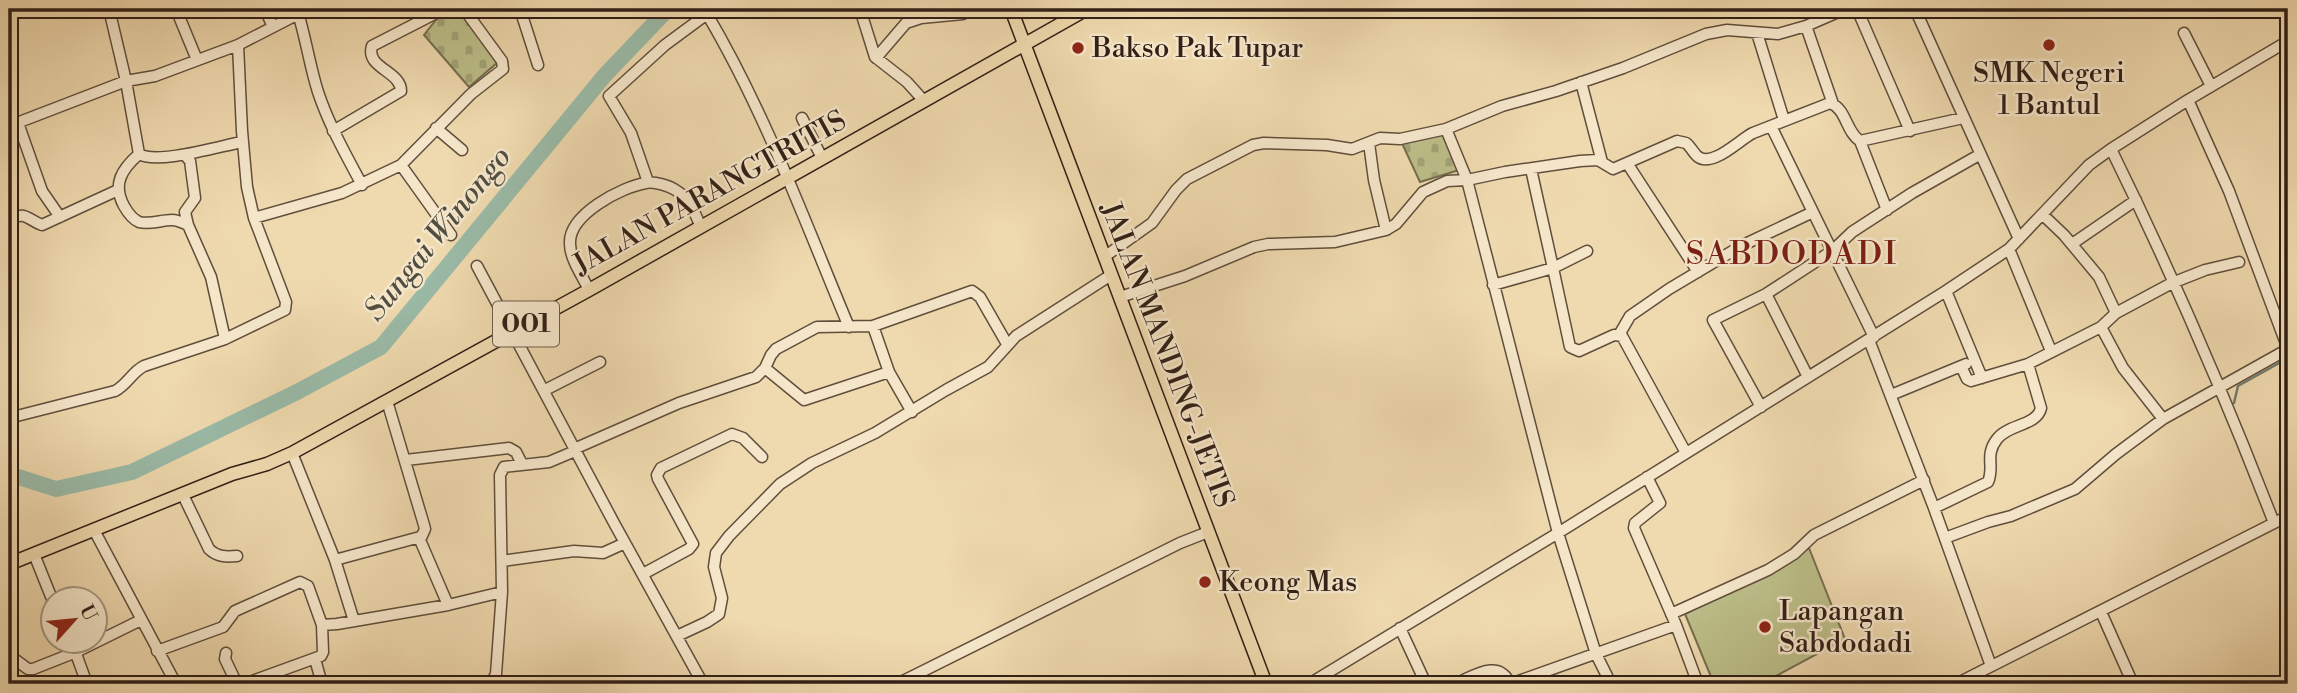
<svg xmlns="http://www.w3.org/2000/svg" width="2297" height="693" font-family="'Libre Bodoni',serif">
<defs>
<pattern id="cemetery-stones" width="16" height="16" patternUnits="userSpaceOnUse" patternTransform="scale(1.75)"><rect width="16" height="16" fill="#bcbe89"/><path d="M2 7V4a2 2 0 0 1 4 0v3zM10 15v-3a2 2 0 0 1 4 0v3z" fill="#a2a376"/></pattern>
</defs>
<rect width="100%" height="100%" fill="#efd9ae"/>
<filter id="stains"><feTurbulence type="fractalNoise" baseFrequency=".00286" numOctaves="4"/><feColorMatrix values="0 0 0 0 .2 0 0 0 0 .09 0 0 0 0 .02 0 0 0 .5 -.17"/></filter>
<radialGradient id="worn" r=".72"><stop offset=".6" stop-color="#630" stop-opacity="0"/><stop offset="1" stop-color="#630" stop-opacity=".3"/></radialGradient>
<path fill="#bcbe89" stroke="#766e50" stroke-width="2" d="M1809,548L1845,639L1761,684H1714L1685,614Z"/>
<path fill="url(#cemetery-stones)" stroke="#766e50" stroke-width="2" d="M439,16L466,18L498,62L469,87L424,35Z
M1444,131L1459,170L1420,182L1400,139Z"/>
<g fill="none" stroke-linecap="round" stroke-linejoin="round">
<path stroke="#707c6d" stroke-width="2.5" d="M2234,403L2238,386L2288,358"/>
<path stroke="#9abaa7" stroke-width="16" d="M9,474L56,489L132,472L297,392L381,347L605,75L668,9"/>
<g stroke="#604e3c" stroke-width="13">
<path id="minor" d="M109,9L126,81L139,154C157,165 220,146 242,142
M176,9L197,60
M265,9L273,27
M520,9L538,65
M860,9L875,57L907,82L924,101
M1857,9L1910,131
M1915,9L2019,239
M862,12L877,9
M298,13C306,39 310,67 318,92C329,125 346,155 362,185
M1806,26L1833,104
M1757,33L1784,120
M2184,33L2211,86
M876,58L906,23L921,18L963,14L967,9
M1581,82L1602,162
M802,118L822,158
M18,123L42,191L60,217
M9,126L126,81L155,76L238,45L308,9
M1771,126L1874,337
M436,128L462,150
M1446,129L1467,180L1558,533L1596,654L1611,684
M333,131L401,91C401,71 365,68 372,46L444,9
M1860,141L1887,210
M1369,143L1374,180L1386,230
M2111,149C2171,271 2225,396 2274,523
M139,154C122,169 112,184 124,206C128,213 132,219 139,222C150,225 161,220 172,220C178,220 183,223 188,225
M185,155L190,161L195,198L185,212L188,225L211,277L225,339
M1627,163L1698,272
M401,165L451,235
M1531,169L1553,268L1587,251
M648,182L631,133L609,96L665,45L707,14C765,112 805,222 849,327
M2043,215L2064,235L2099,277L2116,313
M254,218L342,193L401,165L471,94L503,69L502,61L464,9
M9,219C27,211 26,219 42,225L118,190
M2072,244L2136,200
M2009,249L2051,351
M1104,257L1152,223L1176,190L1187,179L1253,145L1264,143L1327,145L1352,149L1380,138L1400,139L1446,129L1502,106L1556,91L1623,68L1706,34L1727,30L1778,34L1806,26L1845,9
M477,266L614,523L703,684
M1493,285L1553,268L1570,347L1579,351L1614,335L1622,336L1686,453
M589,290C583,277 570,259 570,244C568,215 621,187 646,183C654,181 670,186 677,191C690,199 695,214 701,227
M1946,291L1982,378
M1766,294L1808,377
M1120,297L1185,276L1254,247L1268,244L1335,242L1386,230L1396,224L1423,192L1447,181L1467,180L1505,172L1580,161L1598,160L1613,169L1677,141L1686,143C1690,146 1693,152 1697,156C1712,169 1740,139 1753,133L1830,103C1846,108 1846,132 1860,141L1963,118
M873,326L889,372L912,412
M2101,327L2123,368L2163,419
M1619,335L1630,316L1669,289L1741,246L1813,212
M1869,340L1934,508L1991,666
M1961,366L1967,379L1971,381L2028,364L2101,327L2116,313L2172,283L2205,270L2239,262
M765,368L804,400L889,372
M545,390L600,362
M1891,395L1966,364
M387,401L424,525L425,529L420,540L448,605
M1761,407L1713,320L1766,294L1832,251L1852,232L1912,193L1979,155
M9,418L115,391C127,385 132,372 144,366L225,339L285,310L286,302L254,218L247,187L242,131L238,45
M574,449L679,403L756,377L765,368L771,355L776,349L817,327L873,326L972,291L980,297L1007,344
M292,453L335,560L420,537
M406,460L509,448L516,452L522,464
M1647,477L1660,503L1635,523L1634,528L1676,625L1698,684
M183,495L209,549C217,557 226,557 237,556
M1934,508L1988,482C1995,466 1984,456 1997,439C2008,424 2037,426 2041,408L2028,364
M94,530L176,684
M1945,538L1988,522L2011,516L2075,489L2116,454L2163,419L2288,349L2229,191L2188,100
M34,554L52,599
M335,560L354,621
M502,561L574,551L603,553L625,543
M643,574L689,549L693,544L658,479L657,475L661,468L732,434L743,438L762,457
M2101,612L2133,684
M1671,614L1768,570L1794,554L1814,535L1924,480
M1400,628L1426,684
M677,636L707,622L719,614L722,598L714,567L716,553L729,536L780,484L812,463L875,433L946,390L988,367L1016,336L1111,275
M71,640L87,684
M157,651L223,627L235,611L300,582L308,586L322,625L337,624L448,605L502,592
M226,653L225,659L237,684
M9,655L28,669H33L76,652L141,620
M315,659L322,684
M244,684L321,656L323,652L322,625
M491,684L496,674L502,592L500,475L504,467L549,462L575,451
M897,684L1180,543L1208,532
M1309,684L1558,533L1946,291L2009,249L2089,165L2111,149L2188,100L2288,41
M1455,684C1474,676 1499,658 1510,684
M1510,684L1676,625
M1956,684L2288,516"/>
</g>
<g stroke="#311f16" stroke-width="15">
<path id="major" d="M1011,9L1266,684
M9,564L232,474L267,464L292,453L589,290L1087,9"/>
</g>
<use href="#minor" stroke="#f5e6ca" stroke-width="10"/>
<use href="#major" stroke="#efd9ae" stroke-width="12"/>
</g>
<g fill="#8f2418" stroke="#f5e6ca" stroke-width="2.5">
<circle cx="2049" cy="45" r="7"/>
<circle cx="1078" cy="48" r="7"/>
<circle cx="1205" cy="582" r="7"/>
<circle cx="1765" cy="627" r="7"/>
</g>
<g text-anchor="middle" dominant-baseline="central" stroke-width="5" stroke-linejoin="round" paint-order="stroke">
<rect fill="#f5e6ca" stroke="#6c5b4c" stroke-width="2" x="493" y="301.5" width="66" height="45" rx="5"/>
<g font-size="26" font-weight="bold" fill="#311f16">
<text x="526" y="324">001</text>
</g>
<g font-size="28" fill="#311f16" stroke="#f5e6ca" text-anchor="start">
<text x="1092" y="48">Bakso Pak Tupar</text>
<text x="2049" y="73" text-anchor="middle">SMK Negeri<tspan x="2049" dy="32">1 Bantul</tspan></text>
<text x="1219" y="582">Keong Mas</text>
<text x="1779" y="611">Lapangan<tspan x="1779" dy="32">Sabdodadi</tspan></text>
</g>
<g font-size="28" fill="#311f16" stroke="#f5e6ca">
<text transform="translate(710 193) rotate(-29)">JALAN PARANGTRITIS</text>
<text transform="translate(1167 355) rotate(69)">JALAN MANDING-JETIS</text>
</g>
<g font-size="30" font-style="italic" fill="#504e42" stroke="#f5e6ca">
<text transform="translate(438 234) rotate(-51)">Sungai Winongo</text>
</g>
<g font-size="32" letter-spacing="2" fill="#7a1f14" stroke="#f5e6ca">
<text x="1792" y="254">SABDODADI</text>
</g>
</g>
<rect width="2297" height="693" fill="none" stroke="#efd9ae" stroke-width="35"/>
<rect x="10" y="10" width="2276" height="672" fill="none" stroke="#311f16" stroke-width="3.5"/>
<rect x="18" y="18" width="2262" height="658" fill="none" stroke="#311f16" stroke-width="2"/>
<g transform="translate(74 620) rotate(63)"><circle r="33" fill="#f5e6ca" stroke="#a79682" stroke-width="2"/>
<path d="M0-5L12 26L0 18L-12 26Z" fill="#8f2418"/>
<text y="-10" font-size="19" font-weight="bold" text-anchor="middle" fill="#311f16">U</text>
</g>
<rect width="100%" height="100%" filter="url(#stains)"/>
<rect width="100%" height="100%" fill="url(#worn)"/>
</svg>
